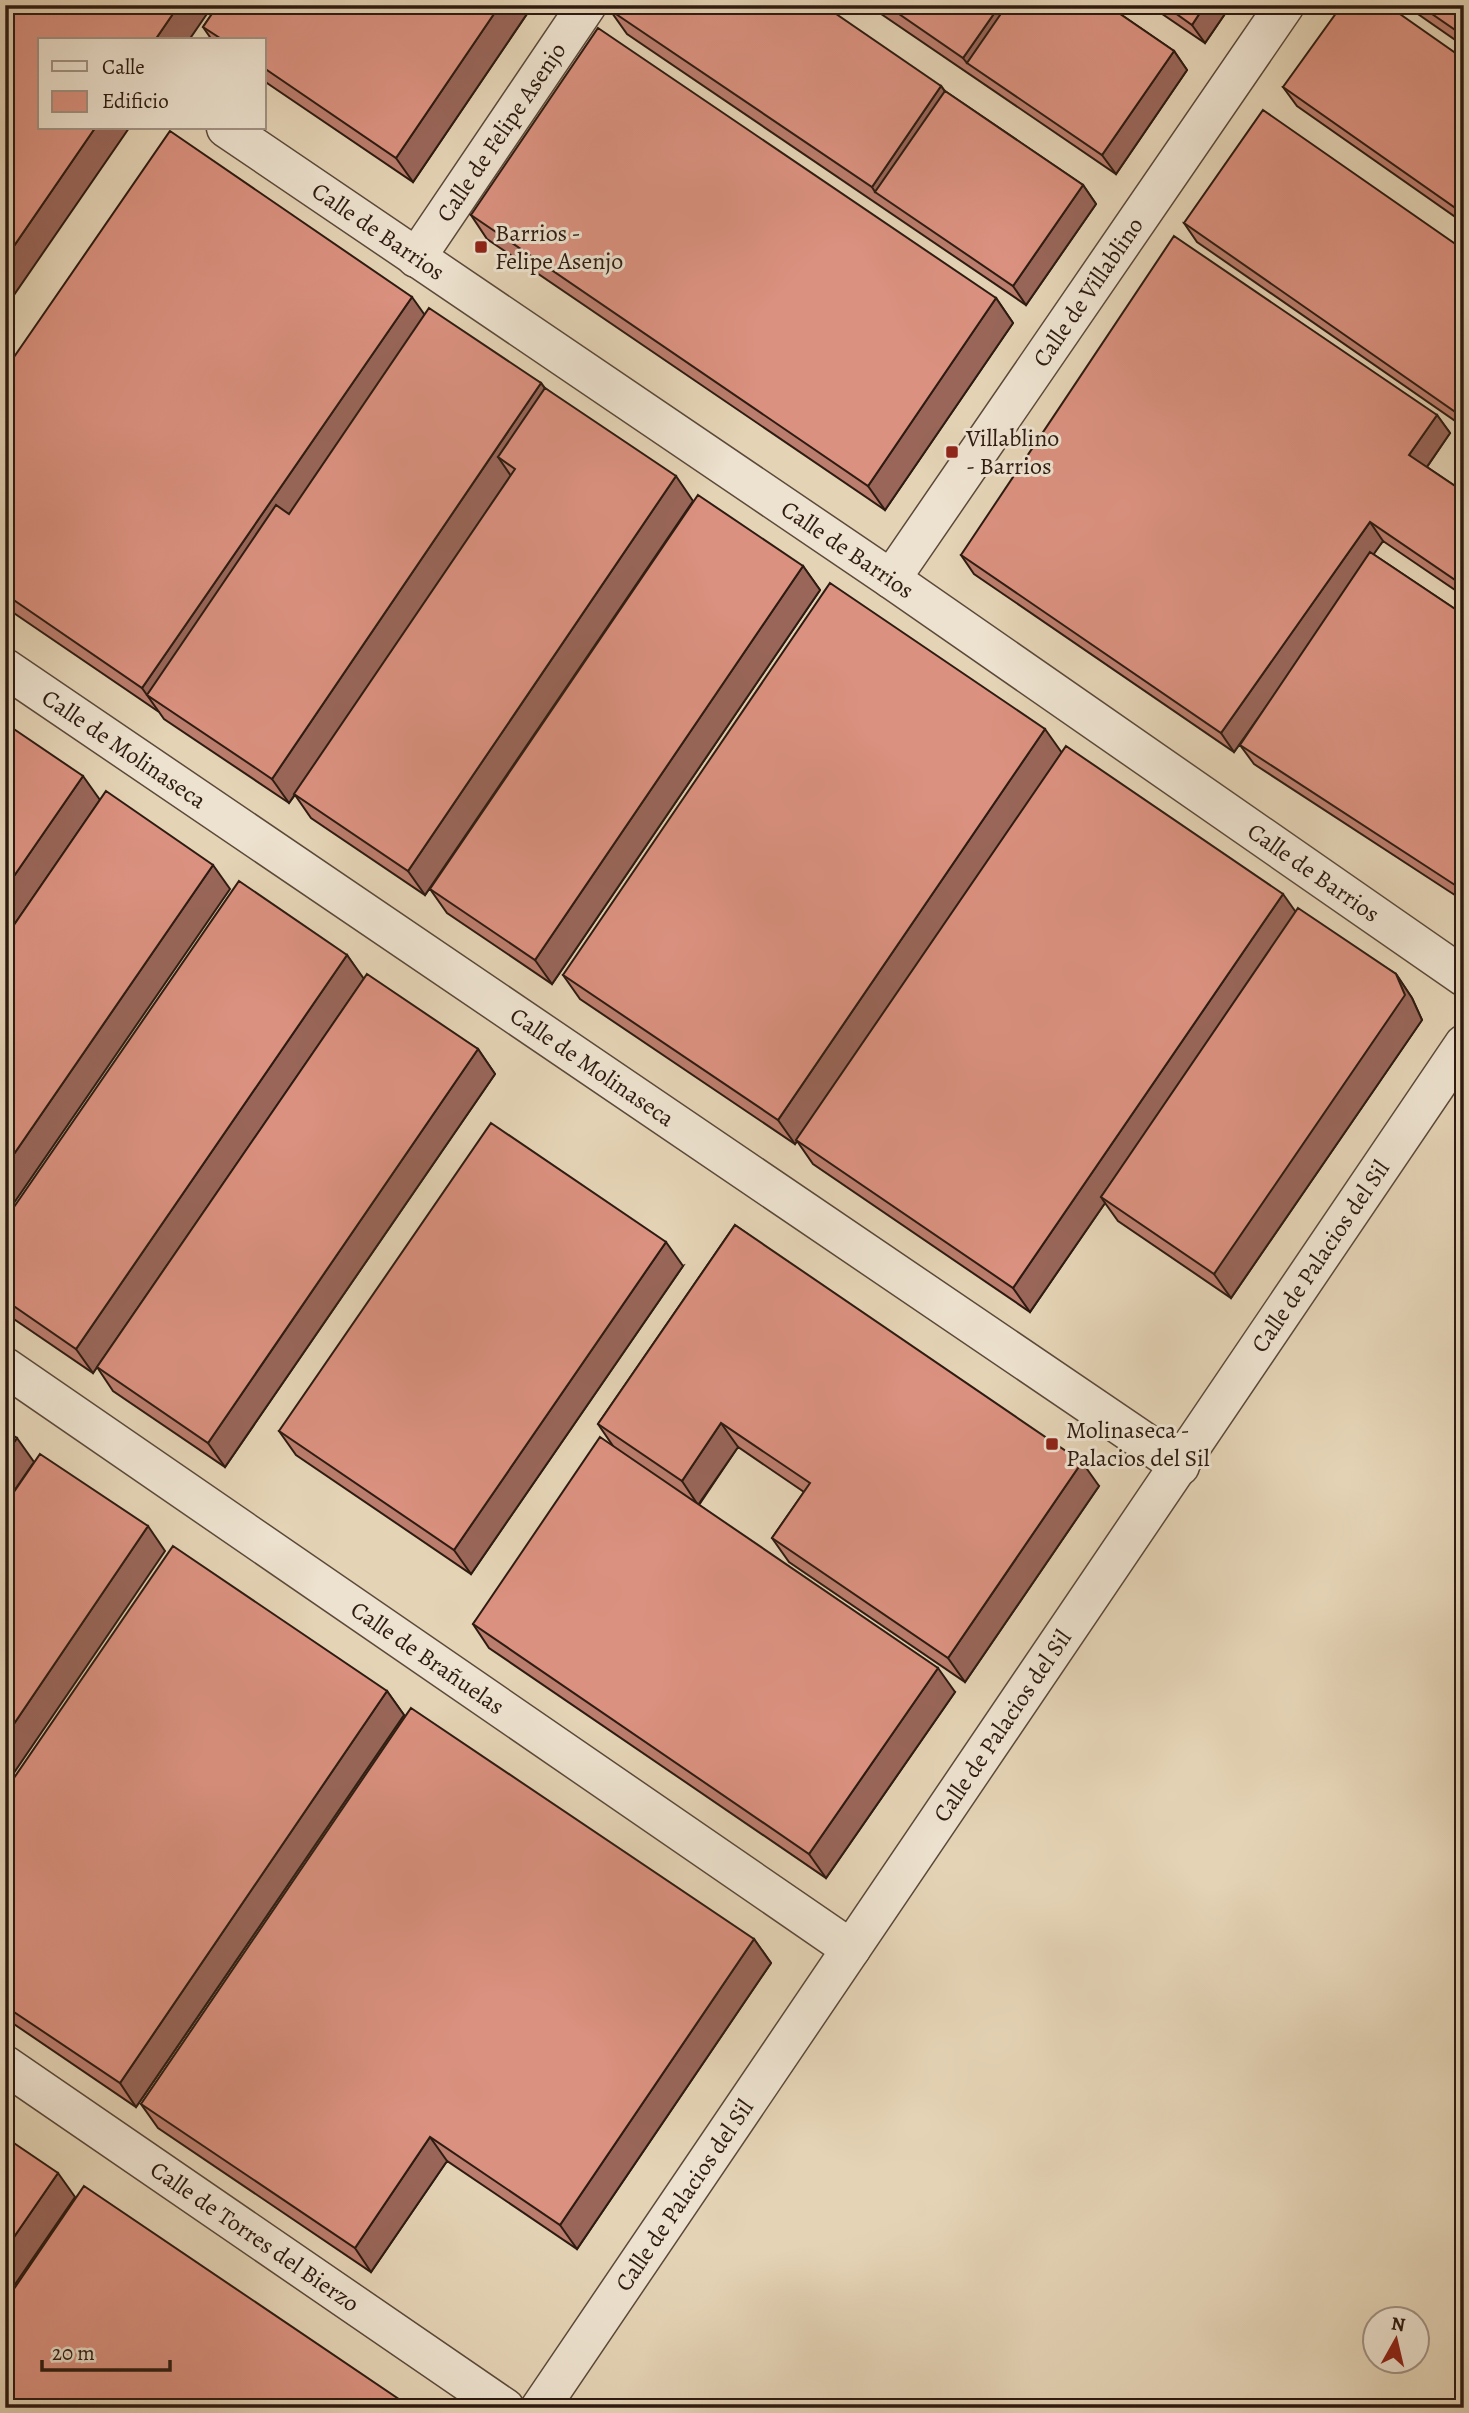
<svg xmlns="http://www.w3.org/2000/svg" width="1469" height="2413" font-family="Alegreya,serif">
<rect width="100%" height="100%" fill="#e4d3b5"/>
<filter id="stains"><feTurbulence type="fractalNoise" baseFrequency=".00286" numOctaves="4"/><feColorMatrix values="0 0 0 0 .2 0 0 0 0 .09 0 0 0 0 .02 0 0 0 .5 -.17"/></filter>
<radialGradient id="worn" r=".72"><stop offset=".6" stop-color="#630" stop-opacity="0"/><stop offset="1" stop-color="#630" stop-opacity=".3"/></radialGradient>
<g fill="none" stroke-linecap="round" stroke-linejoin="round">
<g stroke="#5c493a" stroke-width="41">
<g id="minor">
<path id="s1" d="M226,128L891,579L1464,977"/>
<path id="s2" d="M416,258L587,5"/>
<path id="s3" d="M891,579L1285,5"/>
<path id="s4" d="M5,668L1180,1466"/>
<path id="s5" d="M5,1367L851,1949"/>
<path id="s6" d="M5,2065L505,2408"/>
<path id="s7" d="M540,2408L1464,1044"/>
</g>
</g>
<use href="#minor" stroke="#ede2cf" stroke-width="38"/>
</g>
<path fill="#bb7d6d" stroke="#2e1b11" stroke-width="2" d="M218,5H533L413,182L264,81V40H212L203,27Z
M868,5H1107L1174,51L1187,70L1116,174Z
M1149,5H1231L1205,43Z
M1405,5H1464V46Z
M610,10L941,86L945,91L1083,185L1096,204L1026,305L627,34Z
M1464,59V223L1297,106L1283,87Z
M471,215L996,298L1013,323L885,510L487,239Z
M1184,223L1464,250V427L1197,242Z
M424,315L541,383L545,388L693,501L425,895L311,818L295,795L289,803L164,719L159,712L5,607V370Z
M1437,415L1450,433L1427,467L1464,492V596L1383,541L1373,554L1464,615V901L1254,764L1240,745L1271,700L1234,752L974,574L961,555Z
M803,566L820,590L552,984L447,913L430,889Z
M1062,753L1296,912L1396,974L1412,998L1422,1020L1231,1298L1118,1221L1105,1203L1030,1312L813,1164L797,1141L795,1144L580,999L563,975Z
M347,955L363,979L478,1049L495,1074L225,1467L113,1391L97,1367L93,1373L5,1313V1220Z
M735,1225L1099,1486L965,1682L789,1562L772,1538L804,1492L738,1447L699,1505L955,1692L826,1878L489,1648L473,1624L613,1446L598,1424Z
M683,1266L471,1574L296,1455L279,1431Z
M387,1691L404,1715L136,2107L5,2018V1791Z
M754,1939L771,1963L577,2249L447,2161L371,2272L158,2128L141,2104Z"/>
<path fill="#996659" stroke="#2e1b11" stroke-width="2" d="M179,5H213L189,40H155Z
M500,5H533L413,182L396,158Z
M1000,5H1033L967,63L963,58Z
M1205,5H1231L1205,43L1192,25Z
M1174,51L1187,70L1116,174L1102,155Z
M941,86L958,110L875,192L872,187Z
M95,128H129L5,308V259Z
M1083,185L1096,204L1026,305L1013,286Z
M412,297L429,321L164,706L147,695L159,712L142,688Z
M996,298L1013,323L885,510L868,486Z
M541,383L558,407L498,457L511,476L289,803L272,779Z
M1437,415L1450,433L1422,474L1409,455Z
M676,476L693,501L425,895L408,871Z
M1370,522L1383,541L1234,752L1221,733Z
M803,566L820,590L552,984L535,960Z
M1045,729L1062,753L795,1144L778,1120Z
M83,776L100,800L5,938V889Z
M213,865L230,889L5,1216V1167Z
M1464,879V895L1458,887Z
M1283,894L1300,918L1101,1197L1105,1203L1030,1312L1013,1288Z
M347,955L364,979L93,1373L76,1349Z
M1396,974L1412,998L1422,1020L1231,1298L1214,1274Z
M478,1049L495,1074L225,1467L208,1443Z
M666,1242L683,1266L471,1574L454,1550Z
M721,1423L738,1447L698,1505L682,1481Z
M17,1438L34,1462L5,1504V1455Z
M1082,1462L1099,1486L965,1682L948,1658Z
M148,1526L165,1551L5,1786V1737Z
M938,1668L955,1692L826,1878L809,1854Z
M387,1691L404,1715L136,2107L120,2083Z
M754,1939L771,1963L577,2249L560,2225Z
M430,2137L447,2161L371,2272L355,2248Z
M58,2173L75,2197L5,2299V2250Z"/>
<path fill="#da917f" stroke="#2e1b11" stroke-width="2" d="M5,5H179L155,40H40V128H95L5,259Z
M218,5H500L396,158L264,68V40H223L203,27Z
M613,5H823L941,86L872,187L610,10Z
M886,5H1000L963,58Z
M1007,5H1107L1174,51L1102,155L967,63Z
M1164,5H1205L1192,25Z
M1342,5H1387L1464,59V214L1283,87Z
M1419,5H1464V36Z
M598,28L996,298L868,486L471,215Z
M945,91L1083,185L1013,286L875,192Z
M1263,110L1464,250V418L1184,223Z
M170,131L412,297L142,688L5,594V370Z
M1174,236L1437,415L1409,455L1464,492V586L1370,522L1221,733L961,555Z
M429,308L541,383L272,779L147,695L276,505L289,514Z
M545,388L676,476L408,871L294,794L515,469L498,457Z
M698,495L803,566L535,960L430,889Z
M1370,552L1464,615V679L1462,681L1464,682V879L1458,887L1240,745Z
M830,583L1045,729L778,1120L563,975Z
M5,723L83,776L5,889Z
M1066,746L1283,894L1013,1288L796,1140Z
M106,791L213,865L5,1167V938Z
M239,881L347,955L76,1349L5,1300V1220Z
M1298,908L1396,974L1405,995L1214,1274L1101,1197Z
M367,974L478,1049L208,1443L97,1367Z
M491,1123L666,1242L454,1550L279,1431Z
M735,1225L1082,1462L948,1658L772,1538L810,1483L721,1423L682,1481L598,1424Z
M5,1430L17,1438L5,1455Z
M600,1437L938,1668L809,1854L473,1624Z
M40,1454L148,1526L5,1737V1505Z
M173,1546L387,1691L120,2083L5,2006V1791Z
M411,1708L754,1939L560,2225L430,2137L355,2248L141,2104Z
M5,2137L58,2173L5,2250Z
M84,2186L412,2408H5V2302Z"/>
<g fill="#8f2418" stroke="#ede2cf" stroke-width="2.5">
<rect x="474" y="240" width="14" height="14" rx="3.5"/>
<rect x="945" y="445" width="14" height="14" rx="3.5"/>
<rect x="1045" y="1437" width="14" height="14" rx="3.5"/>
</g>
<g text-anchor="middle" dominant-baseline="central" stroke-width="6" stroke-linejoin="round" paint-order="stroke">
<g font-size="24" fill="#2e1b11" stroke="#ede2cf">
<text stroke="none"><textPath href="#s2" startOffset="152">Calle de Felipe Asenjo</textPath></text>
<text stroke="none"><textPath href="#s1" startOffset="184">Calle de Barrios</textPath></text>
<text stroke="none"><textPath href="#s3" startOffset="348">Calle de Villablino</textPath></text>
<text stroke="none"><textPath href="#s1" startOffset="751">Calle de Barrios</textPath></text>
<text stroke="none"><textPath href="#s4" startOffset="144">Calle de Molinaseca</textPath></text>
<text stroke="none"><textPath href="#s1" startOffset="1318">Calle de Barrios</textPath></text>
<text stroke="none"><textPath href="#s4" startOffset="710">Calle de Molinaseca</textPath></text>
<text stroke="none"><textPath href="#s7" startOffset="1391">Calle de Palacios del Sil</textPath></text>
<text stroke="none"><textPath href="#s5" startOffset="513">Calle de Brañuelas</textPath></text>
<text stroke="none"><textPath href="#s7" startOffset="824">Calle de Palacios del Sil</textPath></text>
<text stroke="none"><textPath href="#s7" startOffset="257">Calle de Palacios del Sil</textPath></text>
<text stroke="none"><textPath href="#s6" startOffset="303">Calle de Torres del Bierzo</textPath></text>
</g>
<g font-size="24" fill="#2e1b11" stroke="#ede2cf" text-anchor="start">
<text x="495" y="233">Barrios -<tspan x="495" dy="28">Felipe Asenjo</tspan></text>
<text x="966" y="438">Villablino<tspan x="966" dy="28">- Barrios</tspan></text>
<text x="1066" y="1430">Molinaseca -<tspan x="1066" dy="28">Palacios del Sil</tspan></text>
</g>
</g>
<rect width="1469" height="2413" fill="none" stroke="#e4d3b5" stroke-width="28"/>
<rect x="7" y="7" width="1455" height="2399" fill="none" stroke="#2e1b11" stroke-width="3.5"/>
<rect x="14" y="14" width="1441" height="2385" fill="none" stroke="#2e1b11" stroke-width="2"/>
<rect x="38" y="38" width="228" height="91" fill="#ede2cf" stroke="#a19283" stroke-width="2"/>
<rect x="52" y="61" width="35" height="10" fill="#ede2cf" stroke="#a19283" stroke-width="2"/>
<text x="102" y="74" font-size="21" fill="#2e1b11">Calle</text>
<rect x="52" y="91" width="35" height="21" fill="#da917f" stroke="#a19283" stroke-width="2"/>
<text x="102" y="108" font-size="21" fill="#2e1b11">Edificio</text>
<g transform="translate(1396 2340) rotate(8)"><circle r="33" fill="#ede2cf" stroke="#a19283" stroke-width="2"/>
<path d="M0-5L12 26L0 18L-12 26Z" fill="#8f2418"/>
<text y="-10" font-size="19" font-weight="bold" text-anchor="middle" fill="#2e1b11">N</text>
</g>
<path d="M42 2360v10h128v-10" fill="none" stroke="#2e1b11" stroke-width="3.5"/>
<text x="52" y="2360" font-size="21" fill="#2e1b11" stroke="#ede2cf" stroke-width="5" paint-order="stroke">20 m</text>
<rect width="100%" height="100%" filter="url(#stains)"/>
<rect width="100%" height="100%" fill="url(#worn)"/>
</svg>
